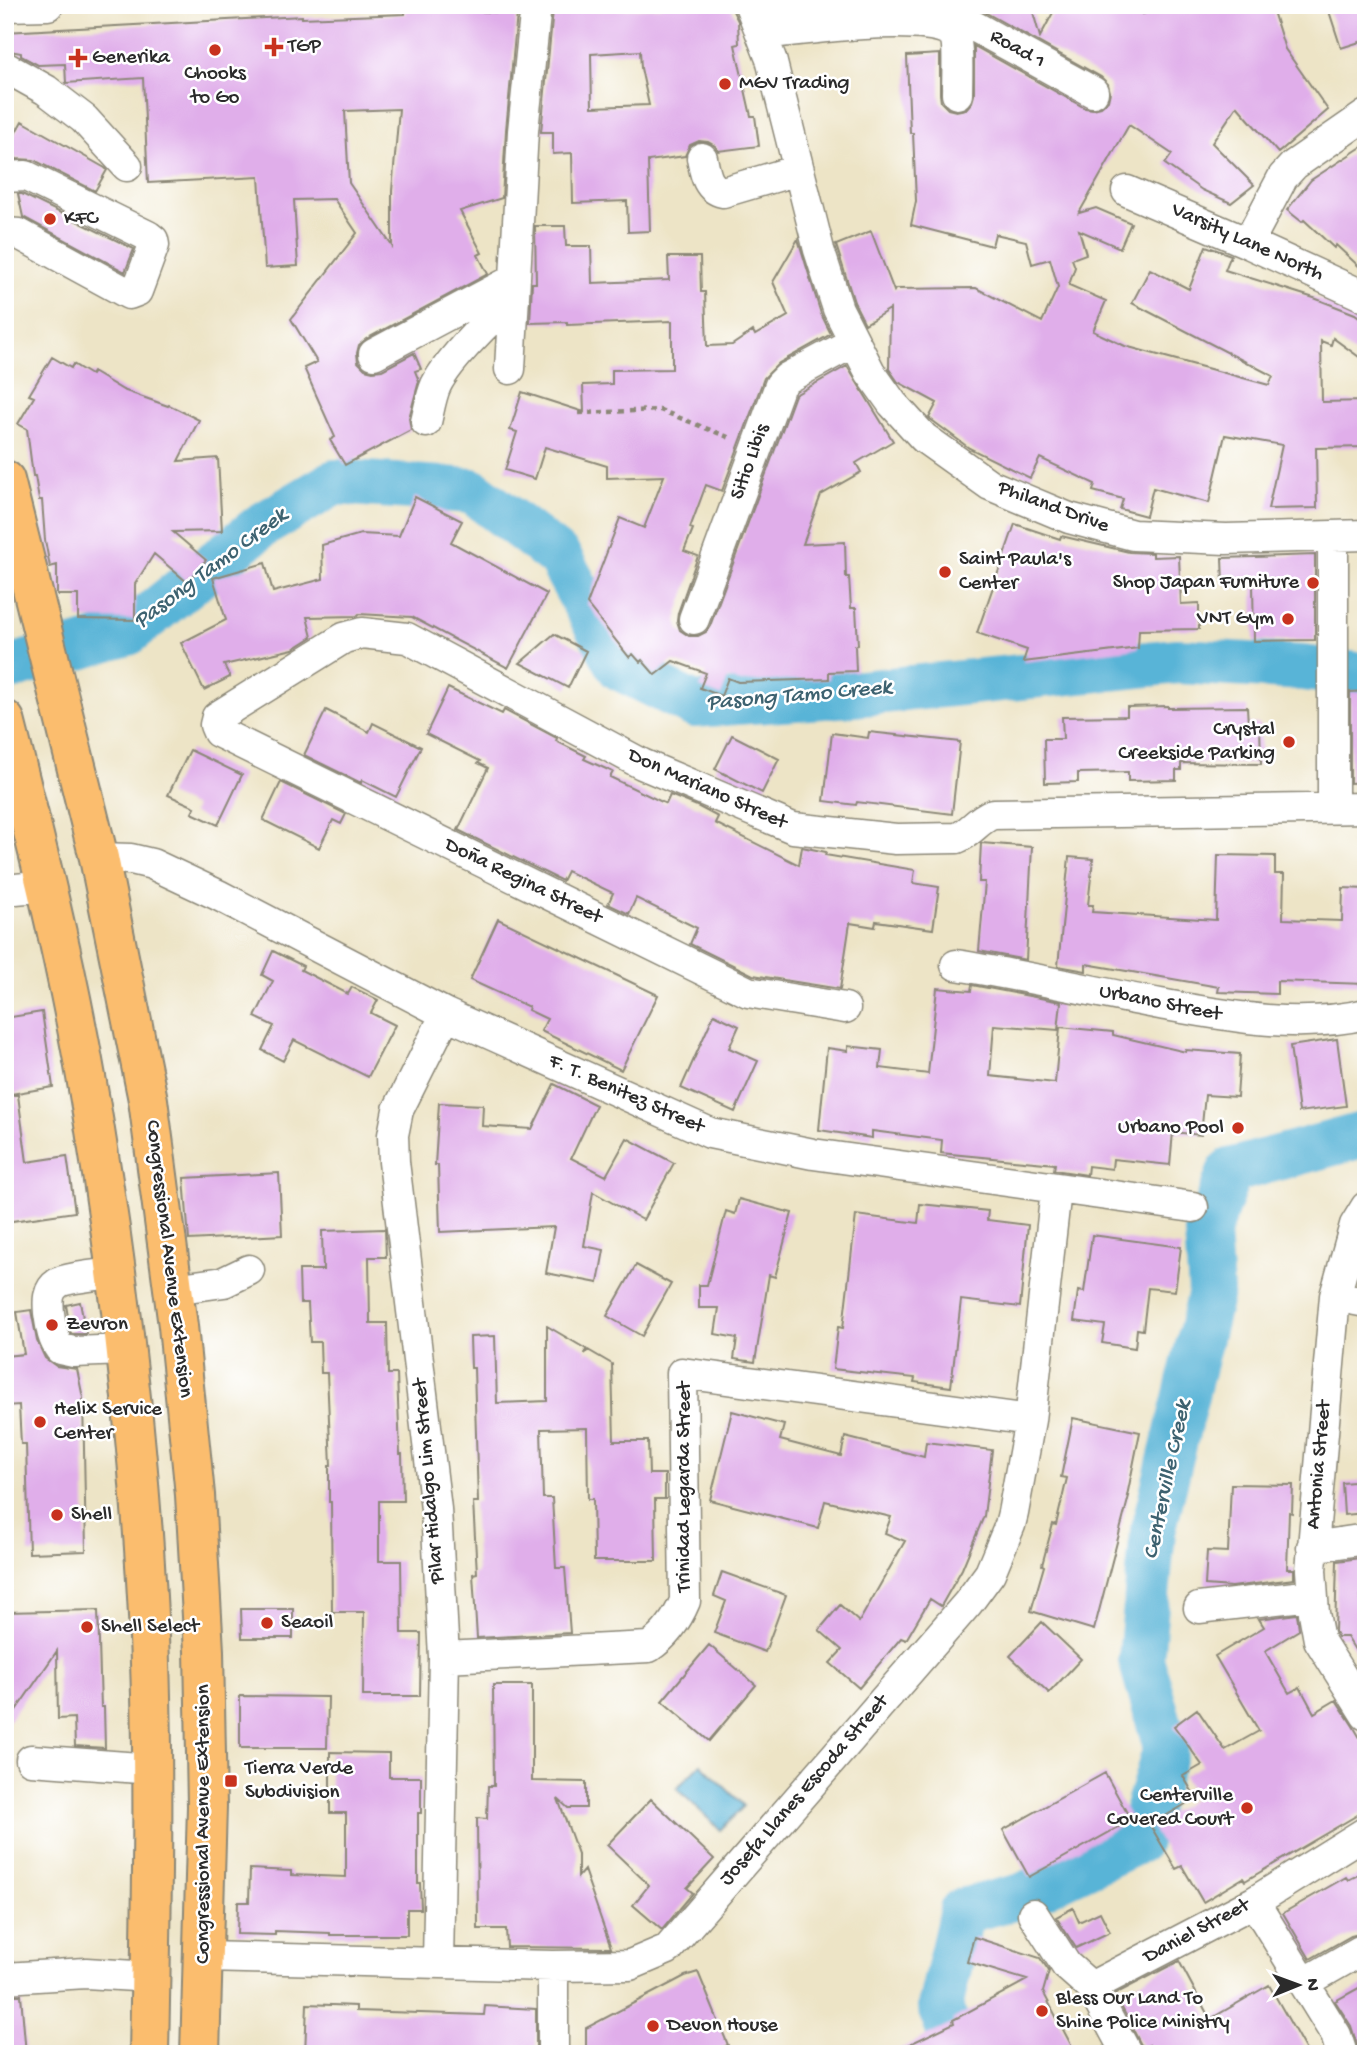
<svg xmlns="http://www.w3.org/2000/svg" width="1371" height="2059" font-family="'Gochi Hand',sans-serif">
<rect width="100%" height="100%" fill="#fff"/>
<filter id="ink" filterUnits="userSpaceOnUse"><feTurbulence type="fractalNoise" baseFrequency=".0143" numOctaves="2"/><feDisplacementMap in="SourceGraphic" scale="14" xChannelSelector="R" yChannelSelector="G"/><feConvolveMatrix kernelMatrix="1 2 1 2 8 2 1 2 1" color-interpolation-filters="sRGB"/></filter>
<filter id="wash" filterUnits="userSpaceOnUse"><feTurbulence type="fractalNoise" baseFrequency=".00686" numOctaves="4" result="noise"/><feDisplacementMap in="SourceGraphic" scale="28" xChannelSelector="R" yChannelSelector="G"/><feGaussianBlur stdDeviation="1.57" result="paint"/><feColorMatrix in="noise" values="0 0 0 0 0 0 0 0 0 0 0 0 0 0 0 0 0 1.4 0 .05"/><feComposite in="paint" operator="in"/></filter>
<g filter="url(#wash)">
<rect width="100%" height="100%" fill="#ede4c6"/>
<path fill="#59b4d7" stroke="#427081" stroke-width="2" d="M701,1764L744,1806L720,1830L677,1788Z"/>
<g fill="none" stroke-linecap="round" stroke-linejoin="round">
<path stroke="#59b4d7" stroke-width="46" d="M5,669L128,633L261,526L335,482L472,491L559,557L620,668L694,705L852,694L1178,661L1303,668L1366,676
M958,2054L940,2007L962,1911L1022,1896L1138,1841L1166,1748L1141,1659L1153,1531L1211,1292L1207,1232L1230,1171L1366,1134"/>
</g>
<g id="blocks">
<path fill="#e0aeea" fill-rule="evenodd" d="M406,5L448,6V9L517,14L506,130L502,198L460,211L482,253L478,255L488,274L366,339L359,345L357,353L358,362L365,369L373,371L382,370L414,353L421,369L415,371L419,381L409,418L411,430L345,465L330,440L335,437L304,368L317,362L291,319L357,233L334,199L294,200L298,266L265,268L259,177L148,183L143,78L66,83L65,64L38,65L21,56V53L5,50V32L302,16V18L405,14ZM399,109L392,191V246L349,183L345,111Z
M661,5H730L738,21L739,44L735,45L751,116H755L759,146L718,151L715,146L708,142L699,141L690,145L685,156L648,161L650,231L628,232L627,201L573,203L572,153L553,154V132H541L553,10L589,8V11L662,7ZM640,51L641,68L649,105L592,107L591,54Z
M972,5H1031L1040,37L1057,5H1140L1143,14L1169,5H1271L1285,49L1328,110L1278,153L1237,106L1212,143L1254,185L1231,203L1202,190L1165,164L1172,154L1129,125L1079,213L1096,208L1131,223L1120,248L1079,230L1086,254L1072,259L1075,267L1069,285L1106,301L1093,331L1125,346L1269,385L1273,376L1132,303L1150,269L1189,289L1206,246L1231,255L1225,270L1314,298L1355,314L1366,322V362L1333,338L1331,345L1321,341L1322,402L1366,401V447L1316,448L1317,508L1268,509L1282,445L1225,435L1209,503L1153,488L1146,516L1120,509L1123,499L1093,491L1095,484L1040,458L1030,478L969,448L929,418L937,403L898,382L889,369L890,309L865,324L854,302L836,245L871,231L894,291L895,289L976,288L1042,322L1058,287L1050,259L1032,264L1026,241L995,234L992,246L911,225L916,201L913,133H910L907,56L940,54V94L941,102L948,109L956,111L966,109L972,102L974,95V46L1085,108L1093,109L1101,107L1108,101L1110,92L1108,84L1101,77Z
M1327,5H1366V40L1341,48Z
M22,121L105,168L107,170L95,191L34,160L17,159L5,152Z
M1366,144V273L1336,245L1334,248L1304,220L1302,222L1287,210L1311,180Z
M18,194H22L134,249L125,272L23,217Z
M535,226H565L566,246H591L592,283L669,280L668,257H700L701,292H705L707,346L732,345L753,331L755,335L788,316L773,282L798,239L821,314L831,334L779,363L764,378L722,491L706,485L690,528L693,529L684,551L698,556L678,613L677,621L680,630L689,636H698L706,632L710,626L795,395L847,366L893,441L856,463L861,472L821,495L803,544L845,542L846,577H849L851,608H856L858,645L855,646L856,671L829,672V679L738,682L728,678L721,696L700,688L706,673L673,661L655,675L642,660L640,662L633,654L629,657L587,604L620,518L644,528L664,476L607,478V466L545,447L535,479L505,470L517,432L510,430L522,392L584,412L583,385L612,384V370L672,369V321L567,325V322L530,323L532,283H536Z
M52,357L71,368L73,364L91,375L93,372L123,390L168,406L169,405L199,420L178,461L218,458L222,531L173,532L206,560L187,582L154,554L135,584V620L78,619V595H57V565L50,567L45,540L42,500H39L35,476H33L27,429L18,424L34,397L29,395Z
M415,497L462,521L451,542L547,594L508,668L412,617L359,614L357,616L307,617L312,637L293,649L224,665L230,677L204,690L181,643L226,620L213,578L265,563L273,592L323,579L322,545L361,534L399,536Z
M1015,524L1060,539L1061,536L1129,552L1153,553V557L1179,556L1181,604L1199,603V629L1139,630L1138,648L1023,662L1027,650L977,633Z
M1315,555V640L1254,641L1253,584H1223L1222,558Z
M554,634L586,651L568,688L520,663Z
M448,688L502,714L504,710L557,738L556,741L586,756L584,759L613,772L610,777L666,804L670,795L697,806L718,817L715,823L799,865L802,847L826,852L825,855L915,870L913,883L939,887L933,929L876,921L875,927L850,923L840,989L753,975L690,944L697,928L636,898L629,914L608,904L613,893L567,871L562,881L458,830L488,768L478,763L480,761L426,734Z
M1366,691V782L1350,783V692Z
M1168,706V708L1247,707L1248,724H1260L1261,764L1181,763V770H1176V780L1128,781V772L1078,773V782L1045,783L1044,739H1063L1062,717L1127,716V707Z
M326,710L369,732L373,723L421,747L396,797L362,780L361,783L304,755Z
M869,732L960,742L952,814L857,802L856,805L824,801L832,733L868,738Z
M732,735L779,759L762,793L715,769Z
M190,750L242,775L218,825L192,813L195,807L168,795Z
M281,782L346,814L341,824L333,820L319,848L263,820Z
M981,843L1032,847L1026,960L979,951L985,882H979Z
M1218,855L1275,856V874H1284L1283,919L1342,921L1343,888L1366,889V984L1277,981V994L1218,992L1219,987L1086,964V971L1058,966L1069,857L1093,859L1088,905H1093L1092,912L1216,920Z
M498,919L658,995L621,1070L541,1031L547,1019L528,1010L529,1007L470,980Z
M273,951L303,966L301,970L348,994L352,987L378,1000L371,1013L395,1025L368,1077L294,1040L283,1061L262,1050L274,1026L255,1017L273,981L262,975Z
M972,985L1061,1002L1058,1030L994,1025L990,1076L1055,1083L1060,1027L1113,1032V1035L1186,1052V1050L1240,1054L1237,1097L1205,1095L1201,1135L1173,1132L1170,1165L1113,1159L1112,1169L1088,1166L1087,1175L1054,1170L1055,1164L941,1153L942,1140L872,1131V1138L819,1130L827,1048L848,1051V1046L882,1050L880,1068L928,1074L937,988L971,991Z
M42,1012L53,1087L5,1095V1018Z
M714,1014L739,1026L729,1048L758,1061L735,1112L681,1088Z
M1337,1039L1346,1106L1299,1112L1290,1046Z
M554,1084L596,1105L571,1158L606,1176L627,1138L674,1163L643,1220L593,1192L584,1246L604,1250L598,1283L546,1273L554,1227L440,1232L438,1165H435L439,1103L483,1105L482,1126L532,1129Z
M5,1095H18L27,1162L67,1156L75,1212L5,1222Z
M279,1173L282,1235L189,1240L184,1178Z
M739,1199L792,1213L775,1277L769,1275L755,1362L734,1359L737,1338L715,1334L719,1308H699V1285H707L726,1211L735,1214Z
M920,1204L988,1211L987,1220L1028,1225L1020,1307L961,1300L951,1387L914,1382L915,1378L833,1369L838,1327L843,1328L856,1215L918,1223Z
M385,1229L386,1257H369L370,1323H387L388,1374H397L400,1454H402L403,1501H379V1561H401L402,1633H421L420,1696H363L364,1612H332L331,1502H329V1466H331L327,1373H321L320,1342H310L308,1303H300L299,1270H323L322,1231Z
M1092,1235L1181,1247L1175,1291L1148,1288L1143,1330L1137,1329L1135,1348L1102,1343L1105,1325L1074,1321L1078,1291L1084,1292Z
M636,1265L671,1284L642,1336L607,1316Z
M80,1302L86,1334H71L66,1305Z
M31,1310L37,1341L45,1358L56,1366L77,1369L83,1398L86,1551L29,1553L26,1444H21L19,1405L5,1406V1356L24,1354L17,1312Z
M547,1326L586,1349L585,1354L588,1350L612,1364L614,1441H648L649,1474H665V1499H655L656,1561H594L593,1499H588L587,1428L541,1429L543,1498H552L556,1568H565L570,1633L477,1638L473,1574L477,1573L473,1502H478L474,1368H471L470,1337L495,1336L497,1403L547,1401Z
M732,1411L784,1425L780,1440L841,1456L845,1437L924,1457L926,1442L992,1450L984,1516L962,1569L941,1606L930,1599L906,1640L901,1638L859,1688L830,1663L842,1650L819,1630L840,1605L859,1622L905,1541L885,1533L891,1517L825,1501L818,1528L710,1500Z
M1073,1418L1140,1432L1127,1496H1129L1094,1630L1031,1611L1044,1566L1042,1565L1053,1524L1056,1525L1067,1478L1061,1477Z
M1366,1481V1513L1344,1515L1342,1483Z
M1231,1484L1293,1485L1292,1513L1289,1512L1287,1569H1294V1579L1232,1587L1205,1585L1207,1551L1228,1552Z
M1360,1558L1361,1605H1364L1365,1666L1347,1637H1338L1335,1632L1337,1561Z
M722,1572L786,1595L765,1652L714,1633L726,1601L714,1596Z
M241,1609H293V1638H242Z
M98,1610L101,1707H104L105,1748L75,1746L74,1718L58,1719L57,1651L5,1726V1612Z
M1297,1614L1299,1630L1265,1651L1289,1693L1300,1687L1314,1713L1336,1700L1353,1726L1366,1748V1810L1245,1881L1243,1878L1203,1902L1182,1866L1176,1869L1150,1825L1196,1798L1183,1776L1202,1765L1174,1726L1197,1709L1225,1750L1259,1731L1215,1656L1264,1627L1259,1619Z
M1042,1622L1081,1659L1049,1693L1010,1656Z
M709,1645L756,1685L709,1741L662,1701Z
M493,1685H532V1781L586,1782V1808H568L558,1799L578,1854V1877L584,1870L611,1948L507,1947L506,1929H478L477,1818L487,1819L488,1786H494Z
M240,1696L328,1697L327,1748H240Z
M330,1752L389,1753V1777H421V1813H418V1883H420L421,1909H407V1935H330V1933L275,1931V1935L237,1934L238,1902H249L250,1869L291,1871V1875L346,1877V1813H330Z
M1105,1773L1131,1820L1029,1877L1003,1830Z
M651,1799L714,1859L687,1888L693,1893L662,1930L633,1905L649,1885L607,1845Z
M1366,1871V1935L1359,1934L1351,1936L1310,1959L1283,1913L1346,1877L1348,1880Z
M1073,1908L1079,1922L1100,1912L1110,1932L1076,1948L1056,1917Z
M974,1937L1040,1958L1049,1971L1043,1992L1076,2054H889L954,2023L953,2020L1027,1980L967,1962Z
M1179,1961L1210,2019L1269,1985L1308,2054H1154L1149,2045L1143,2049L1115,1994Z
M698,1972L728,2045L709,2054H586V2028L685,1976Z
M1366,1984V2054H1360L1351,2026L1335,2001Z
M5,1995H21L26,2054H5Z
M307,2004L356,2006V2011L484,2015L485,2006L536,2009V2054H305Z"/>
</g>
</g>
<g filter="url(#ink)">
<use href="#blocks" fill-opacity="0" stroke="#8c8878" stroke-width="2"/>
<g fill="none" stroke-linecap="round" stroke-linejoin="round">
<g stroke="#8c8878" stroke-width="33">
<path id="minor" d="M750,5L771,59L819,250L838,309L870,372L892,403L924,438L990,485L1069,518L1133,535L1226,539L1366,535
M946,5L950,13L1093,92
M5,6L48,5
M754,13L811,5
M763,34C793,31 937,10 954,35C959,43 957,83 957,94
M5,67L46,90L84,119L127,166
M702,158C705,173 707,189 723,192L798,170
M5,177L26,176L148,236L153,240L154,245L137,291L129,294L19,234L5,233
M1127,191L1248,243L1366,297
M1248,243L1283,177L1294,165L1366,115
M374,354L515,279
M510,369L523,131L536,5
M426,422C429,410 431,396 436,385C448,361 492,315 514,300
M1333,537V808
M694,619L780,385L787,378L854,342
M99,858L131,859L152,864L218,895L446,1014L710,1133L813,1154L1193,1207
M5,890L47,886
M956,965C1025,976 1092,991 1160,1004C1227,1016 1298,1030 1366,1014
M845,1008L748,992L218,732L215,725L217,717L344,638L362,633L407,638L642,764L793,828L896,839L957,838C971,833 979,818 993,814L1366,808
M1366,1207L1355,1225L1335,1296L1311,1570L1314,1613L1319,1640L1366,1715
M117,1272C105,1274 65,1278 58,1283C47,1290 48,1302 49,1313C51,1326 52,1338 60,1349L74,1352L125,1350
M173,1289L224,1282L249,1270
M1335,1296L1366,1302
M1312,1547L1366,1539
M1199,1608L1312,1595
M444,1657L649,1647C667,1635 677,1620 685,1601L682,1373L1030,1420
M31,1760L153,1769
M1254,1902L1336,2035L1342,2054
M1033,1914L1066,1965L1091,1987L1127,2054
M204,1957L553,1966L630,1965L668,1949L968,1603L990,1573L1010,1525L1013,1513L1030,1420L1056,1190
M438,1962L444,1657L436,1509L394,1162L393,1135L398,1110L446,1014
M5,1978L86,1973L151,1977
M1304,1983L1360,1951
M1091,1987L1254,1902L1366,1832
M553,2054V1966"/>
</g>
<g stroke="#8c8878" stroke-width="42">
<path id="major" d="M5,480L99,858L148,1100L178,1326L195,1495L204,1651L207,1806L200,2054
M5,720C35,838 65,957 86,1077C115,1243 136,1411 146,1580C156,1738 152,1896 149,2054"/>
</g>
<path stroke="#8c8878" stroke-width="4.5" stroke-dasharray="5 5" stroke-linecap="butt" d="M579,413L660,410L733,439"/>
<use href="#minor" stroke="#fff" stroke-width="30"/>
<use href="#major" stroke="#fbbd6e" stroke-width="38"/>
</g>
</g>
<g fill="#c8321e" stroke="#fff" stroke-width="2.5">
<path d="M270.5 36.5h7v7h7v7h-7v7h-7v-7h-7v-7h7z"/>
<circle cx="215" cy="50" r="7"/>
<path d="M74.5 47.5h7v7h7v7h-7v7h-7v-7h-7v-7h7z"/>
<circle cx="725" cy="84" r="7"/>
<circle cx="50" cy="219" r="7"/>
<circle cx="945" cy="572" r="7"/>
<circle cx="1313" cy="583" r="7"/>
<circle cx="1288" cy="619" r="7"/>
<circle cx="1289" cy="742" r="7"/>
<circle cx="1238" cy="1128" r="7"/>
<circle cx="52" cy="1325" r="7"/>
<circle cx="40" cy="1422" r="7"/>
<circle cx="57" cy="1515" r="7"/>
<circle cx="267" cy="1623" r="7"/>
<circle cx="87" cy="1627" r="7"/>
<rect x="224" y="1774" width="14" height="14" rx="3.5"/>
<circle cx="1247" cy="1808" r="7"/>
<circle cx="1042" cy="2011" r="7"/>
<circle cx="653" cy="2026" r="7"/>
</g>
<g text-anchor="middle" dominant-baseline="central" stroke-width="5" stroke-linejoin="round" paint-order="stroke">
<g font-size="21" fill="#2b2b2b" stroke="#fff" text-anchor="start">
<text x="288" y="47">TGP</text>
<text x="92" y="58">Generika</text>
<text x="215" y="74" text-anchor="middle">Chooks<tspan x="215" dy="24">to Go</tspan></text>
<text x="739" y="84">MGV Trading</text>
<text x="64" y="219">KFC</text>
<text x="959" y="560">Saint Paula's<tspan x="959" dy="24">Center</tspan></text>
<text x="1299" y="583" text-anchor="end">Shop Japan Furniture</text>
<text x="1274" y="619" text-anchor="end">VNT Gym</text>
<text x="1275" y="730" text-anchor="end">Crystal<tspan x="1275" dy="24">Creekside Parking</tspan></text>
<text x="1224" y="1128" text-anchor="end">Urbano Pool</text>
<text x="66" y="1325">Zevron</text>
<text x="54" y="1410">Helix Service<tspan x="54" dy="24">Center</tspan></text>
<text x="71" y="1515">Shell</text>
<text x="281" y="1623">Seaoil</text>
<text x="101" y="1627">Shell Select</text>
<text x="245" y="1769">Tierra Verde<tspan x="245" dy="24">Subdivision</tspan></text>
<text x="1233" y="1796" text-anchor="end">Centerville<tspan x="1233" dy="24">Covered Court</tspan></text>
<text x="1056" y="1999">Bless Our Land To<tspan x="1056" dy="24">Shine Police Ministry</tspan></text>
<text x="667" y="2026">Devon House</text>
</g>
<g font-size="21" fill="#2b2b2b" stroke="#fff">
<text transform="translate(1017 50) rotate(29)">Road 1</text>
<text transform="translate(1247 243) rotate(24)">Varsity Lane North</text>
<text transform="translate(751 462) rotate(-70)">Sitio Libis</text>
<text transform="translate(1053 508) rotate(20)">Philand Drive</text>
<text transform="translate(707 790) rotate(24)">Don Mariano Street</text>
<text transform="translate(523 882) rotate(26)">Doña Regina Street</text>
<text transform="translate(1160 1004) rotate(11)">Urbano Street</text>
<text transform="translate(626 1095) rotate(24)">F. T. Benitez Street</text>
<text transform="translate(168 1259) rotate(83)">Congressional Avenue Extension</text>
<text transform="translate(1320 1465) rotate(-85)">Antonia Street</text>
<text transform="translate(430 1481) rotate(-95)">Pilar Hidalgo Lim Street</text>
<text transform="translate(685 1487) rotate(-90)">Trinidad Legarda Street</text>
<text transform="translate(805 1791) rotate(-49)">Josefa Llanes Escoda Street</text>
<text transform="translate(204 1824) rotate(-90)">Congressional Avenue Extension</text>
<text transform="translate(1197 1932) rotate(-28)">Daniel Street</text>
</g>
<g font-size="23" font-style="italic" fill="#3d6270" stroke="#fff">
<text transform="translate(211 569) rotate(-37)">Pasong Tamo Creek</text>
<text transform="translate(799 696) rotate(-5)">Pasong Tamo Creek</text>
<text transform="translate(1168 1480) rotate(-78)">Centerville Creek</text>
</g>
</g>
<rect width="1371" height="2059" fill="none" stroke="#fff" stroke-width="28"/>
<g transform="translate(1298 1985) rotate(89)" stroke="#ffffff" stroke-width="5" paint-order="stroke">
<path d="M0-5L12 26L0 18L-12 26Z" fill="#2b2b2b"/>
<text y="-10" font-size="19" font-weight="bold" text-anchor="middle" fill="#2b2b2b">N</text>
</g>
</svg>
